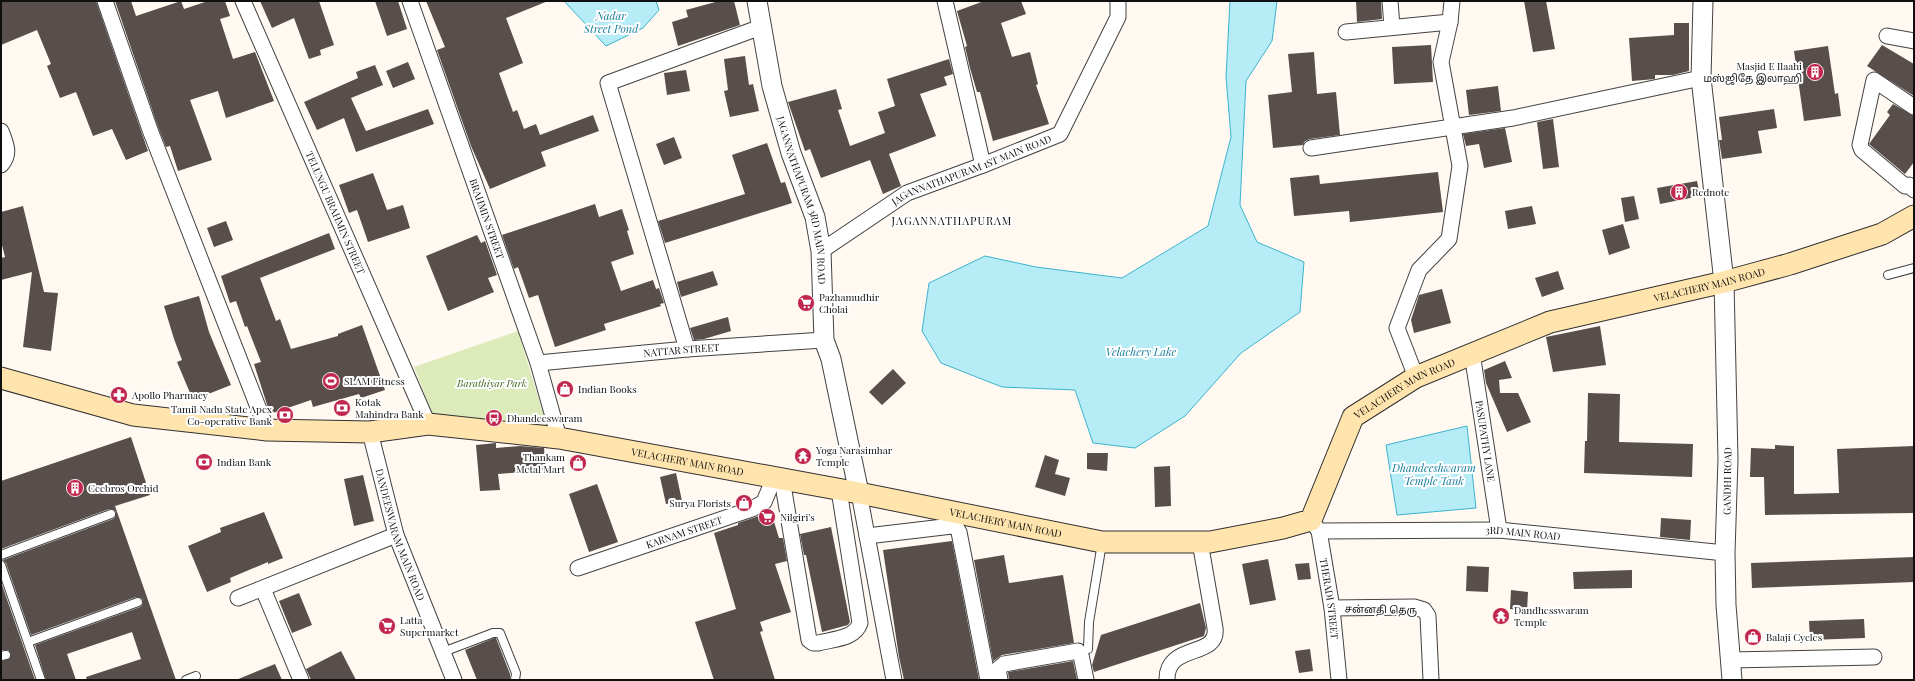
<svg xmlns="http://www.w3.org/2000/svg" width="1915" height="681" font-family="'Playfair Display','Noto Sans Tamil',serif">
<rect width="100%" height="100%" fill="#fff9f1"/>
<path fill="#ddeaba" d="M518,331L549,432L434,418L414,367Z"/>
<path fill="#b6ecf6" stroke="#3db3ce" d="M564,1H656L659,10L643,28L606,46Z
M1230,1H1277L1272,41L1246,81L1240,205L1257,242L1304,262L1300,312L1241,353L1185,416L1135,448L1093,443L1075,390L1002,387L941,363L922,331L929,283L985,256L1036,267L1122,278L1208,226L1231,137L1226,77Z
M1467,426L1476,508L1397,515L1386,445Z"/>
<path fill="#584e4b" d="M1,1H96L148,151L126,160L112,129L93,136L76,92L60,98L47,66L51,64L37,30L1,45Z
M115,1H131L136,16L181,1L184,9L208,1H225L230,16L220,19L233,59L255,52L274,101L226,118L218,91L190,100L212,160L178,171L170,146L166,147L158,127Z
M260,1H319L334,45L320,50L321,55L309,59L294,18L272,28Z
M375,1H398L407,29L387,36Z
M426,1H548L506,18L523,63L499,73L513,112L517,110L524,129L536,124L540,135L593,115L599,131L541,152L546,166L490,189L471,146L437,50L445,47Z
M719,1H734L740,25L678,46L672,22L688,17L686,10Z
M984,1H1021L1026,14L1001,23L1012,57L1030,52L1038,84L1036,85L1049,124L993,141L980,92H977L970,68L965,47L967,46L957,11Z
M1356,1H1381L1382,19L1357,22Z
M1524,1H1546L1555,49L1533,52Z
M1674,23H1689V71L1673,75H1655V79L1632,81L1629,38L1674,35Z
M1431,45L1433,82L1394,84L1392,47Z
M1882,45L1914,64V96L1867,66Z
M1828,46L1835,94L1838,93L1841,116L1804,121L1794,51Z
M1314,52L1317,94L1336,92L1340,135L1310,139L1305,141L1303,145L1273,148L1268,95L1292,92L1288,54Z
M745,56L749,85L753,84L759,111L730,117L724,91L728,90L724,59Z
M949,59L953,74L944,77L947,85L920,94L936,136L889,154L901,186L883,194L870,160L821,178L810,149L805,151L788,102L836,89L842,109L838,110L850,146L885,133L878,112L895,106L887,79Z
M408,62L415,79L393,88L386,71Z
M375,65L383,85L351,98L366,131L428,109L434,124L356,152L344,118L317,130L304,102L358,78L356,72Z
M686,70L690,91L667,95L664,73Z
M1498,86L1501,111L1469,115L1466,90Z
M1893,104L1914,116V162L1905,174L1869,144L1890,115L1887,112Z
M1774,109L1777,128L1758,131L1762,153L1722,159L1719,140H1722L1719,117Z
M1553,119L1559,167L1543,169L1537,122Z
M1505,128L1512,162L1484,168L1479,144L1466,146L1463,134Z
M674,137L682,158L664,165L656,144Z
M767,143L781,183L785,182L792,203L665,243L658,221L745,194L732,155Z
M1438,172L1443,212L1350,222L1349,211L1294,216L1290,178L1319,175L1320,184Z
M373,173L387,210L403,205L410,228L368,242L357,210L349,213L339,185Z
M1697,181L1700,196L1660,204L1657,188Z
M1634,196L1639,219L1625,222L1621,198Z
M595,204L599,217L622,209L629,230L627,231L634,254L611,262L621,291L653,280L656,289L659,288L664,303L660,304L661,306L604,324L606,330L555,347L538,295L529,298L518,267L514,269L502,235Z
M23,206L44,292L58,293L51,351L23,347L32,272L1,280V258L5,257L1,241V212Z
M1532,206L1536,224L1508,229L1505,211Z
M226,221L233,240L214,247L207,228Z
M1623,224L1630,248L1609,255L1602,230Z
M329,233L335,249L260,278L276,321L280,319L291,349L338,336V334L362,325L385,390L361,398L359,394L313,407L311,400L270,414L254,364L261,362L247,326L245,327L236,301L230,303L221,276Z
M477,235L481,243L485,241L497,275L488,278L494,292L448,311L426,256Z
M713,271L718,285L681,297L677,282Z
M1558,271L1564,289L1542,297L1535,278Z
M1442,289L1451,323L1414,333L1411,320L1419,295Z
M199,296L209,332L231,385L193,400L177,362L182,360L174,339L164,306Z
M728,317L731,331L704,339L694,340L690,328Z
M1600,326L1606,365L1553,372L1546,337Z
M1505,361L1512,378L1499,380L1500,393H1518L1531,422L1507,432L1486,383L1484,370Z
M893,369L906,383L882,405L869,392Z
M1588,393L1620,394L1619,442L1693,444L1692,477L1584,473L1585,441H1587Z
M131,437L150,495L115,506L176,680H87L86,677L141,659L132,632L67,654L76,680H46L35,645L140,607L142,605L143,600L141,598L136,597L31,635L6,563L3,560L113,519L115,517L116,512L114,510L109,509L1,549V481Z
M496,443V448L520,446L544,448L546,470L498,474L500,490L480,491L476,445Z
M1775,445L1794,446V494L1839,493L1837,449L1914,446V513L1765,515L1764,477H1750L1751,448L1775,449Z
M1087,453H1108L1107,471L1087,469Z
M1045,455L1059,460L1055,474L1070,478L1065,496L1035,487Z
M1170,466L1171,506L1155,507L1154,467Z
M676,473L682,501L666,504L660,477Z
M363,475L374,521L354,526L344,479Z
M597,484L618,542L589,552L569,494Z
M264,512L283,558L268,564V562L230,578L231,582L207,592L188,546L221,532L220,528Z
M771,512L779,538H783L787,561L775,564L791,612L760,622L763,631L760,632L775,680H714L695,622L736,609L714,533L738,525V523Z
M1661,518L1691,520L1690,540L1660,537Z
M831,527L850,622L848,625L822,632L806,555H804L800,534Z
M952,541L979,680H904L899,657L883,550Z
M1004,555L1009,583L1063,575L1074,643L1002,655L993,661L974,560Z
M1914,557V582L1752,588L1751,563Z
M1268,559L1276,600L1250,605L1242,564Z
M1309,563L1311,579L1298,580L1295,564Z
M1467,566L1489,567L1488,592L1466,591Z
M1632,570V588L1574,589L1573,572Z
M1,582L35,680H1V661L9,659L11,654L8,650H1Z
M1511,590L1528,592L1527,611L1510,609Z
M299,593L312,625L292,633L279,601Z
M1200,603L1206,628L1204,636L1094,672L1092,665L1101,635Z
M1864,619L1865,638L1810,640L1809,621Z
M494,638H496L510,674V680H477L465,650Z
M1310,649L1313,671L1299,673L1295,651Z
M341,651L356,680H311L306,669Z
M1073,661L1077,680H1009L1008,672Z
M275,664L282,680H236Z"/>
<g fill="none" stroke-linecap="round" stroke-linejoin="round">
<g stroke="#424242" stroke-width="10">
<path id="service" d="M1888,275L1914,268
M1,555L111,514
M1,565L41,680
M28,642L138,602
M1088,649L1089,622L1102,543
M443,652L493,633H500L516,673L515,680
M1,656L6,655
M186,680L196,676"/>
</g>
<g stroke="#424242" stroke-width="17">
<g id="minor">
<path d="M105,1L150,130L267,430"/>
<path id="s1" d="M243,1L428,424"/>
<path id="s2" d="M410,1L538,363L559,438"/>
<path d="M945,1L983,165"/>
<path d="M1390,1L1392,27"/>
<path d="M1346,32L1450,22"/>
<path d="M1887,36L1914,41"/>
<path d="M1914,107L1874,80L1860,145L1862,150L1905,186L1909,185L1914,190"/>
<path d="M1,131C6,144 11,154 1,165"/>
<path d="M1311,148L1513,118L1701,78"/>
<path id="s3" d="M821,251L907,193L983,165L1060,134L1118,17V1"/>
<path d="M687,349L608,83L761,27"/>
<path id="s4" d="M1472,353L1499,530"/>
<path id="s5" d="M538,363L687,349L824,340"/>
<path d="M1416,377L1397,328L1419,270L1449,239L1460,166L1441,62L1450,22L1452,1"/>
<path id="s6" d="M370,432L396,535L454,680"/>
<path d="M782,479L809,640L813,643H818C833,639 855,639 860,623L839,490"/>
<path d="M859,493L894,680"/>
<path id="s7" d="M1314,524L1319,531L1332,608L1339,680"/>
<path id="s8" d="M1319,531L1499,530L1725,553"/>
<path d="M867,536L952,526L956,527L959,532L988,680"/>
<path id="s9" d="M578,568L752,509L764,502L774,478"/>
<path d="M263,589L301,680"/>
<path d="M238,598L396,535"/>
<path d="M1332,608L1414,607L1424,610L1428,616L1431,680"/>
<path d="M1730,660L1874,657"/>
<path d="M1000,680L998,669L1004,664L1078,651L1081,655L1086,680"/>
<path d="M1167,680C1166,642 1219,659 1215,628L1200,542"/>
</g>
</g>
<g stroke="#424242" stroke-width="21">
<g id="tertiary">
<path id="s10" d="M757,1L772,86L791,153L815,217L821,251L824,340L831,359L859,493"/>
<path d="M1703,1L1701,78L1724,282L1728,459L1725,553L1726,605L1732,680"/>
</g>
</g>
<g stroke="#313131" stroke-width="23">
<g id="secondary">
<path id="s11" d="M1,378L133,415L267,430L370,432L428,424L559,438L859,493L1102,542H1210L1283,528L1311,520L1353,417L1416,377L1550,322L1724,282L1790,264L1882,234L1914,216"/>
</g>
</g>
<use href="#service" stroke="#fff" stroke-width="8"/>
<use href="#minor" stroke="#fff" stroke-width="15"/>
<use href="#tertiary" stroke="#fff" stroke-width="19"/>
<use href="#secondary" stroke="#ffe4ad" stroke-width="21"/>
</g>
<defs>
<g id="building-disc" transform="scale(0.9)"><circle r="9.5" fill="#c0264e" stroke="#fff"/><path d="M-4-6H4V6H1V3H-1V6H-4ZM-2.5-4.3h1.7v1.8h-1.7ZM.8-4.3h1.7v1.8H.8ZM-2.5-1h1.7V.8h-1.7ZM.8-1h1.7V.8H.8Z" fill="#fff"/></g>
<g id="supermarket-disc" transform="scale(0.9)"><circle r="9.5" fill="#c0264e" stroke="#fff"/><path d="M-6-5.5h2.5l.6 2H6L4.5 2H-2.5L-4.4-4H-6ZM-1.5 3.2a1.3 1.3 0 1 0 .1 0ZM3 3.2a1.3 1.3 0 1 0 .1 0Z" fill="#fff"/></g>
<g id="stadium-disc" transform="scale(0.9)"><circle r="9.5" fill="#c0264e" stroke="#fff"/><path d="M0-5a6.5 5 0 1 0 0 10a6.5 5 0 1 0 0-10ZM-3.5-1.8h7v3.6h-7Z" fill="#fff"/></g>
<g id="shop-disc" transform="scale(0.9)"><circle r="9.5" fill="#c0264e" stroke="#fff"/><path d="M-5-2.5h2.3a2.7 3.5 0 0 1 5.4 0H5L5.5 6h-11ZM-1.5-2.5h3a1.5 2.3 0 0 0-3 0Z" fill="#fff"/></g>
<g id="pharmacy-disc" transform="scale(0.9)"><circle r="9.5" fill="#c0264e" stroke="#fff"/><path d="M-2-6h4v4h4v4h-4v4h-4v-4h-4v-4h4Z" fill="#fff"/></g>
<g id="bank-disc" transform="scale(0.9)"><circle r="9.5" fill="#c0264e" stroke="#fff"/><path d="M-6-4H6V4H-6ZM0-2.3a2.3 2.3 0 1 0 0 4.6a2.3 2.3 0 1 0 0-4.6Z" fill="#fff"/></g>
<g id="bus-disc" transform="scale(0.9)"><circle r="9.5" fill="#c0264e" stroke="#fff"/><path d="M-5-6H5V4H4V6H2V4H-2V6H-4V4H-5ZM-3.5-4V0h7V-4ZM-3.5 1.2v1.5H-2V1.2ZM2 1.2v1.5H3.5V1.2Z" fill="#fff"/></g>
<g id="temple-disc" transform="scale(0.9)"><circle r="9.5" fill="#c0264e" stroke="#fff"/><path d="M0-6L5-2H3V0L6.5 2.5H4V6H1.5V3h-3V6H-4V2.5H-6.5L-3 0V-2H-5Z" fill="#fff"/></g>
</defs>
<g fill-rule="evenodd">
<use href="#building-disc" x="1815" y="72"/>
<use href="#building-disc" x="1679" y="192"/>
<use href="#supermarket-disc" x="806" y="303"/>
<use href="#stadium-disc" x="331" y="381"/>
<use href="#shop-disc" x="565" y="389"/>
<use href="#pharmacy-disc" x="119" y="395"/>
<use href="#bank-disc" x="342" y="408"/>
<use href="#bank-disc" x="285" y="415"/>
<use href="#bus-disc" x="494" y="418"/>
<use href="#temple-disc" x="803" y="456"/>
<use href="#bank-disc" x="204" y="462"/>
<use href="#shop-disc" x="578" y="463"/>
<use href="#building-disc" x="75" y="488"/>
<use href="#shop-disc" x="744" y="503"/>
<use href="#supermarket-disc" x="767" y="517"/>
<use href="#temple-disc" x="1501" y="616"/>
<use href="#supermarket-disc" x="387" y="626"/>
<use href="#shop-disc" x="1753" y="637"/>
</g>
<g text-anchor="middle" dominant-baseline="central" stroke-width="4" stroke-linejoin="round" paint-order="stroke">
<g font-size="10" fill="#0f0f0f" stroke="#fff" text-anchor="start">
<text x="1802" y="66" text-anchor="end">Masjid E Ilaahi<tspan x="1802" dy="12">மஸ்ஜிதே இலாஹி</tspan></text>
<text x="1692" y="192">Rednote</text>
<text x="819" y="297">Pazhamudhir<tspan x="819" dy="12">Cholai</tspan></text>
<text x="344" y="381">SLAM Fitness</text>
<text x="578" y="389">Indian Books</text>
<text x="132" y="395">Apollo Pharmacy</text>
<text x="355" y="402">Kotak<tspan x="355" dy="12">Mahindra Bank</tspan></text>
<text x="272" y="409" text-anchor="end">Tamil Nadu State Apex<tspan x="272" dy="12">Co-operative Bank</tspan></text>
<text x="507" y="418">Dhandeeswaram</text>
<text x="816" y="450">Yoga Narasimhar<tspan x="816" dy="12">Temple</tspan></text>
<text x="565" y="457" text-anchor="end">Thankam<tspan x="565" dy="12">Metal Mart</tspan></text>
<text x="217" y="462">Indian Bank</text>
<text x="88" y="488">Ceebros Orchid</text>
<text x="731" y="503" text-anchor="end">Surya Florists</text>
<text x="780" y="517">Nilgiri's</text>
<text x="1514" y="610">Dandhesswaram<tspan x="1514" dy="12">Temple</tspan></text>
<text x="400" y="620">Latta<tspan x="400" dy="12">Supermarket</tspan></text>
<text x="1766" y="637">Balaji Cycles</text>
</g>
<g font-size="10" fill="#0f0f0f" stroke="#fff">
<text stroke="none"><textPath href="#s3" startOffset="172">JAGANNATHAPURAM 1ST MAIN ROAD</textPath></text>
<text stroke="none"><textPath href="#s10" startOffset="205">JAGANNATHAPURAM 3RD MAIN ROAD</textPath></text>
<text stroke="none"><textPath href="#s1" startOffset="231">TELUNGU BRAHMIN STREET</textPath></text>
<text stroke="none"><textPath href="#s2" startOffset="231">BRAHMIN STREET</textPath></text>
<text stroke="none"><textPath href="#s11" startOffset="1824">VELACHERY MAIN ROAD</textPath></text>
<text stroke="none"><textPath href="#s5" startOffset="144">NATTAR STREET</textPath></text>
<text stroke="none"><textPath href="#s11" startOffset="1500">VELACHERY MAIN ROAD</textPath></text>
<text stroke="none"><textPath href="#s4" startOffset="89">PASUPATHY LANE</textPath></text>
<text stroke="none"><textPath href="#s11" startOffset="696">VELACHERY MAIN ROAD</textPath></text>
<text transform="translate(1727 481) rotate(-89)">GANDHI ROAD</text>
<text stroke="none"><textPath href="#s11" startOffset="1020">VELACHERY MAIN ROAD</textPath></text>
<text stroke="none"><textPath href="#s9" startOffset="112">KARNAM STREET</textPath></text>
<text stroke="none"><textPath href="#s8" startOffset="204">3RD MAIN ROAD</textPath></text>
<text stroke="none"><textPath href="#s6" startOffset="107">DANDEESWARAM MAIN ROAD</textPath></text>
<text stroke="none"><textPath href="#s7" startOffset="77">THERADI STREET</textPath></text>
<text transform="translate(1381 609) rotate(1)">சன்னதி தெரு</text>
</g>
<g font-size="10" font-style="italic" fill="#3d681e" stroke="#fff">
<text x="492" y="383">Barathiyar Park</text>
</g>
<g font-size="11" font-style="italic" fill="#177d9b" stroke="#fff">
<text x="611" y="15">Nadar<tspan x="611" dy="13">Street Pond</tspan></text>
<text x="1141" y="351">Velachery Lake</text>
<text x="1434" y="467">Dhandeeshwaram<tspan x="1434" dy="13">Temple Tank</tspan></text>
</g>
<g font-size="11" letter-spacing="1" fill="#0f0f0f" stroke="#fff">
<text x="952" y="220">JAGANNATHAPURAM</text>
</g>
</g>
<rect width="1915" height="681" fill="none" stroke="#0f0f0f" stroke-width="4"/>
</svg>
